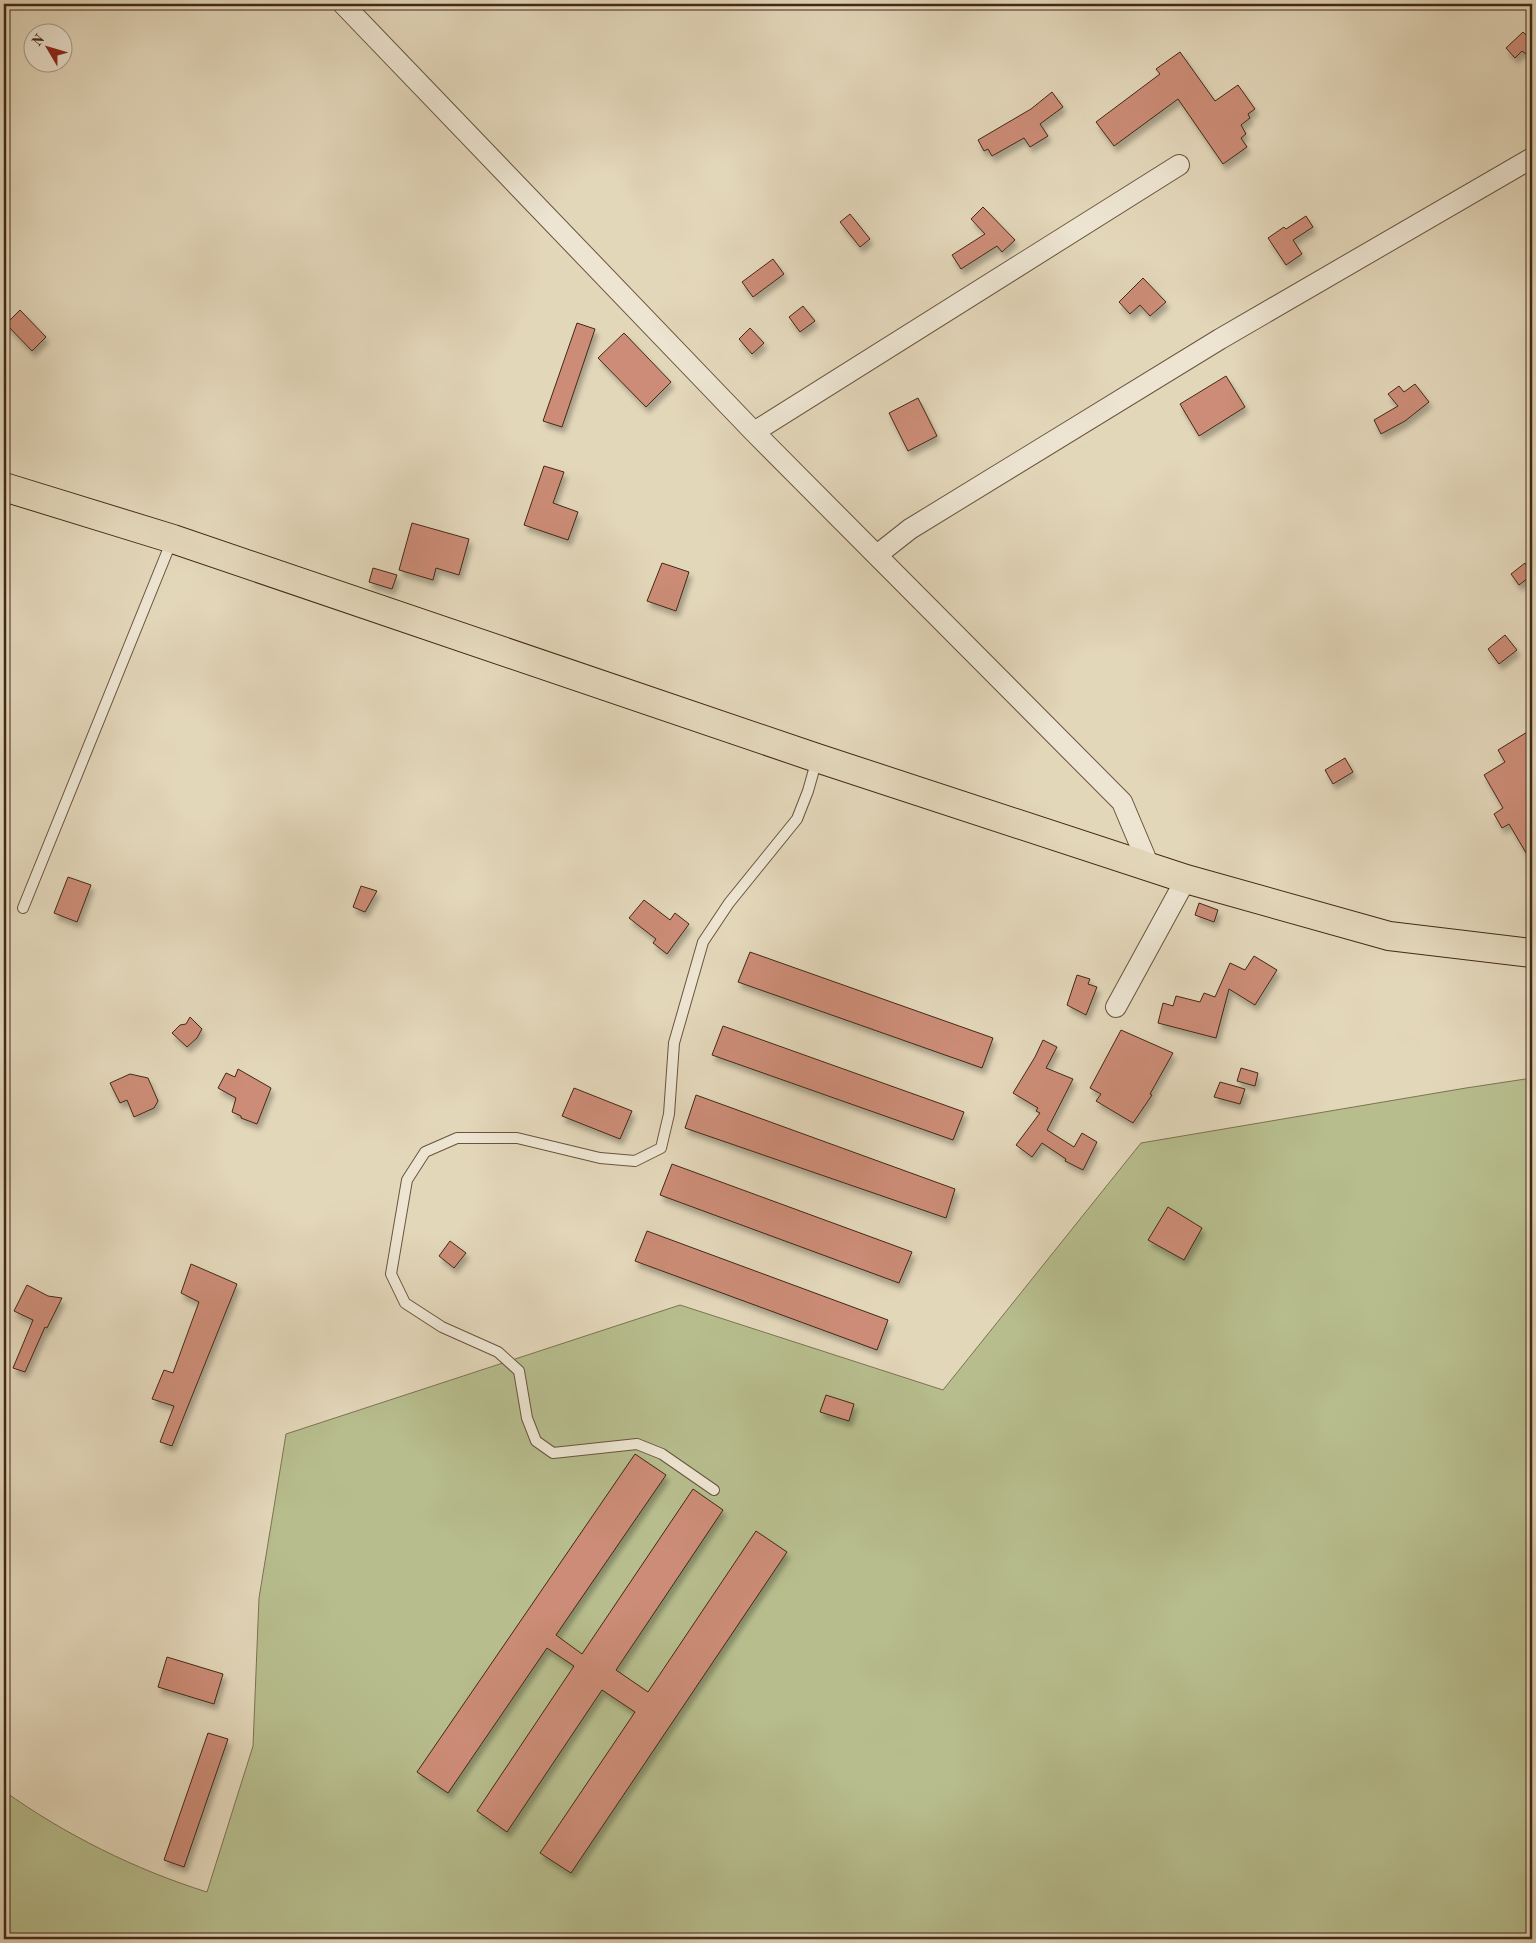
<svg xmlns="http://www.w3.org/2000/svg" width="1536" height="1943" font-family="'Old Standard TT',serif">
<defs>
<filter id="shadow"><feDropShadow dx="3" dy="5.5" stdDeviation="2.5" flood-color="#0004"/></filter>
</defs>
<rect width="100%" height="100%" fill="#e3d7ba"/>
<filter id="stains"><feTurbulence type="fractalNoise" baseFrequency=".004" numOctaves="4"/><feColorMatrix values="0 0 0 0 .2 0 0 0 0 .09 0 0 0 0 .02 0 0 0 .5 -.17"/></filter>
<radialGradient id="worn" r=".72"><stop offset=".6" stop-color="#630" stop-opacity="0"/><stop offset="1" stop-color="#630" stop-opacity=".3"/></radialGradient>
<path fill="#b7bd8d" stroke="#7c7351" d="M1532,1078V1939H4V1791C64,1834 136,1870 207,1892L253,1746L259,1598L286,1434L680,1305L943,1390L1141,1143L1466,1088Z"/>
<path fill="#cc8c77" stroke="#422915" filter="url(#shadow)" d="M1523,32L1532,41V48L1526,54L1522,51L1515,58L1506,48Z
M1180,52L1215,101L1238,85L1255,109L1248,114L1250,118L1241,125L1246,134L1241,138L1247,147L1223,164L1178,99L1114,146L1096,122L1160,74L1156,69Z
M1052,92L1063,107L1040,124L1048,136L1030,147L1024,138L992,156L988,149L984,151L978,140L1031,109Z
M983,207L1015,240L1002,252L997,246L961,269L952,255L985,234L971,219Z
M850,214L870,239L860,247L840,222Z
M1306,216L1313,227L1293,240L1302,254L1286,265L1268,238L1284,227L1286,229Z
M773,259L784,274L753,297L742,282Z
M1143,278L1166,302L1150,316L1140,305L1130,314L1119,302Z
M803,306L815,321L800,332L789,317Z
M20,310L46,337L32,351L6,324Z
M577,323L595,329L562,427L543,421Z
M750,328L764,343L752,354L739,339Z
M624,333L671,382L646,407L598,358Z
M1226,376L1245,407L1199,436L1180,404Z
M1415,384L1429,402L1405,421L1381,434L1374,420L1398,406L1388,394L1399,386L1404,392Z
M918,398L937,436L908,451L889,413Z
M544,466L564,472L553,503L578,512L568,540L524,525Z
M412,523L469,539L459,575L436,568L433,580L399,570Z
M662,563L689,572L676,611L647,601Z
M1525,563L1532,575L1519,585L1511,574Z
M373,568L397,575L392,589L369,582Z
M1505,635L1517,650L1499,664L1488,649Z
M1532,729V863L1509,824L1502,828L1494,814L1503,808L1484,775L1505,762L1498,750Z
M1345,758L1353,772L1333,784L1325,770Z
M68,877L91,885L77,922L54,913Z
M361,886L377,891L365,912L353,907Z
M644,900L670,920L675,913L689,924L667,954L653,943L656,939L629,918Z
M1199,903L1218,910L1214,922L1195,915Z
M750,952L993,1038L982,1068L738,982Z
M1254,956L1277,970L1255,1005L1229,989L1216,1038L1158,1023L1163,1003L1173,1006L1176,996L1200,1002L1204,993L1215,997L1230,963L1245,970Z
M1077,975L1090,979L1088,984L1097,987L1086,1015L1067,1005Z
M190,1017L202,1029L197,1038L187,1047L172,1033L180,1025L186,1024Z
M723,1026L964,1112L953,1140L712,1055Z
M1121,1030L1173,1053L1150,1094L1152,1095L1133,1123L1096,1101L1101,1094L1090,1088Z
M1043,1040L1057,1047L1046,1068L1073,1079L1047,1130L1074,1147L1082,1133L1097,1142L1083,1170L1065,1161L1066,1159L1042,1143L1032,1157L1016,1145L1040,1113L1036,1111L1038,1108L1013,1093L1035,1057Z
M1241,1068L1258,1073L1255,1086L1237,1081Z
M238,1069L271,1088L257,1124L241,1118V1116L232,1112L236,1098L218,1088L226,1073L235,1077Z
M130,1074L148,1078L158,1101L154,1108L134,1117L127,1100L120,1103L110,1083Z
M1220,1082L1245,1089L1240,1104L1214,1097Z
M574,1088L632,1111L620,1139L562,1116Z
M696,1095L955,1189L946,1218L685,1128Z
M672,1164L912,1252L899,1283L660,1195Z
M1168,1207L1202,1228L1184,1260L1148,1240Z
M647,1231L888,1320L877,1350L635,1261Z
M450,1241L466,1253L454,1268L439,1256Z
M191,1264L237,1284L172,1446L160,1442L174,1406L152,1399L164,1370L173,1373L199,1302L181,1293Z
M27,1285L48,1296L62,1298L47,1328L45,1327L25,1372L13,1368L33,1320L14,1311Z
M826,1395L854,1404L849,1421L820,1412Z
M635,1454L666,1475L556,1635L582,1654L693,1489L723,1510L616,1670L648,1692L756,1531L787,1552L571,1873L540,1853L635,1712L602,1690L507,1832L477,1811L574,1666L547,1648L448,1793L417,1772Z
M167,1657L223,1674L214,1704L158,1687Z
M208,1733L228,1739L184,1867L164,1860Z"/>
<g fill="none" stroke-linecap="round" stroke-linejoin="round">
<g stroke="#6a543e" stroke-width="12">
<path id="service" d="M23,908L172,540
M714,1490L662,1454L637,1444L553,1453L536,1441L527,1418L519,1371L498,1352L442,1327L405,1303L391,1274L407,1180L425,1152L457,1138H517L600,1158L635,1161L661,1148L669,1114L674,1043L703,942L729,903L797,819L808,791L817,759"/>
</g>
<g stroke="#6a543e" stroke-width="22">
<path id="minor" d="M343,4L754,432L1122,802L1149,866
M754,432L1179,165
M877,555L910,529L1220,339L1532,158
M1116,1007L1186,879"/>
</g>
<g stroke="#422915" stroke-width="30">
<path id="primary" d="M4,487L173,539L817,758L1186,879L1389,936L1532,953"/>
</g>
<use href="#service" stroke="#ede5d2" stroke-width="10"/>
<use href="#minor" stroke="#ede5d2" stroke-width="20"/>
<use href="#primary" stroke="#e3d7ba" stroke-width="28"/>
</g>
<rect width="1536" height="1943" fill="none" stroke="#e3d7ba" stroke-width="20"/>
<rect x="5" y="5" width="1526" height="1933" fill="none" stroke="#422915" stroke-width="2.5"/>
<rect x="10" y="10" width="1516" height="1923" fill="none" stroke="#422915"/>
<g transform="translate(48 48) rotate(308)"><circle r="24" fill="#ede5d2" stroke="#a99a86"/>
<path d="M0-4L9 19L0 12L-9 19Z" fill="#8f2418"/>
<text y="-8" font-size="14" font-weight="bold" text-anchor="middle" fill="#422915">N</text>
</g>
<rect width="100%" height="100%" filter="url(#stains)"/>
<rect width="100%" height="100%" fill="url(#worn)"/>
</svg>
